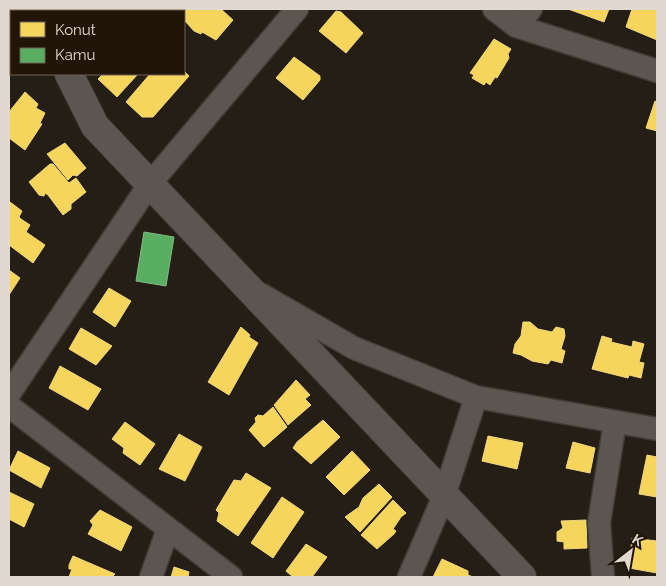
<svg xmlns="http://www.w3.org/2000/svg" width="666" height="586" font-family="Raleway,sans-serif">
<rect width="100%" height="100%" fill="#241e16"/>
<path fill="#f6d55c" stroke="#f0d67f" d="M79,9H129L125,11H80Z
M177,9H221L233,20L216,40L202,32L201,34L194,31L185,21L184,11Z
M568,9H609L604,22Z
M632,9H657V40L626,27Z
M336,11L341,12L363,33L346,53L319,31Z
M494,39L511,49L508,54L509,58L497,78L495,77L490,85L486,82L484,85L472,78L474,75L470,73Z
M294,57L320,76V80L303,100L276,78Z
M184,71L189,76L153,117H142L126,102L150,74H184Z
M103,74H138L117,97L98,79Z
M25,92L38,104L36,108L45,113L40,123L42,124L25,150L9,138V112Z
M655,101L657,102V131L646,128Z
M65,143L86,168L77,176L73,175L68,180L47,154Z
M50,164H53L69,183L76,178L86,192L71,204V209L63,215L48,195L45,193L44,196L39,195L29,182Z
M10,202L22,211L19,217L21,219L30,225L26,232L45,245L33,263L9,245Z
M9,270L20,278L9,295Z
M109,288L131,301L115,327L93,312Z
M523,322H530L538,329L552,332L556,327L564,329L565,336L561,349L565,351L562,363L551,360L548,364L532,361L521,355L513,353L515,344L521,336Z
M241,327L250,335L249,337L258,343L229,395L208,382Z
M81,328L112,346L96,365L69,349Z
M602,336L612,339L611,342L632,347L633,341L644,344L639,362L644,363L641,378L629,375L628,378L592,369Z
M60,366L101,389L88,410L49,388Z
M296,380L310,395L305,399L311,405L288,425L274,405Z
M273,407L287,427L264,447L249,430L256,422L255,418L258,415L263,416Z
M323,420L340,437L311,464L293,448L297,442Z
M125,422L155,444L140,465L123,453L124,448L112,439Z
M179,434L202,447L185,481L159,469Z
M488,436L523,443L517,469L482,461Z
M573,442L595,448L590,473L566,468Z
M18,451L50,468L41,488L9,470Z
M352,451L370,470L344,495L326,477Z
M647,455L657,457V497L639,494Z
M246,473L271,488L238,536L217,521L219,513L216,510L234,480L241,481Z
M379,484L392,497L360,532L345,517L359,507L363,498Z
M9,492L34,504L24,527L9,519Z
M282,497L304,512L273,558L251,543Z
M393,500L406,513L401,517L393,529L396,531L394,534L377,549L361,535Z
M100,510L132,527L121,551L88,534L93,525L90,521Z
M586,520L587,548L564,549V542L557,541V532L563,528L561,521Z
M632,538L657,541V573L629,568Z
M306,544L327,557L312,577H293L286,571Z
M73,556L115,574L112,577H69L72,569H69V565Z
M442,559L468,571V575L473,577H433Z
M174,567L189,572L188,577H171Z"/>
<path fill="#5aae61" stroke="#82bb82" d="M144,232L174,237L166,286L136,281Z"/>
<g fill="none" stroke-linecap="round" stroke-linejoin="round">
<g stroke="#3f3a34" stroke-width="25">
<path id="street" d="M494,9L516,26L657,71
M9,26L11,23
M516,26L531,9
M262,295L354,348L476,397L657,429
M9,394L149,185L297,9
M9,406L231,577
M151,577L168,529
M409,577L444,496L476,397
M603,577L599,523L615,422"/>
</g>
<g stroke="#3f3a34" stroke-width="30">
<path id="secondary" d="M36,9L37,11
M69,74L95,126L522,577"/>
</g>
<use href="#street" stroke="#5b5650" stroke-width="22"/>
<use href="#secondary" stroke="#5b5650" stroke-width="28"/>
</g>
<rect width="666" height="586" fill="none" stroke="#e1d9d0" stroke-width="20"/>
<rect x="10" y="10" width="175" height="65" fill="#201507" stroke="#6d6357"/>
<rect x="20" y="22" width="25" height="15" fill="#f6d55c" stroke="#6d6357"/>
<text x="55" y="35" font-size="15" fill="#e1d9d0">Konut</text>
<rect x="20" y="48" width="25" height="15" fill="#5aae61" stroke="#6d6357"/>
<text x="55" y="60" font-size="15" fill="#e1d9d0">Kamu</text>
<g transform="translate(631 551) rotate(31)" stroke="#201507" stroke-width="4" paint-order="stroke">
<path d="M0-4L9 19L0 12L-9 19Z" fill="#e1d9d0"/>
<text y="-8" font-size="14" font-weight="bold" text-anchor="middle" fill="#e1d9d0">K</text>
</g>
</svg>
